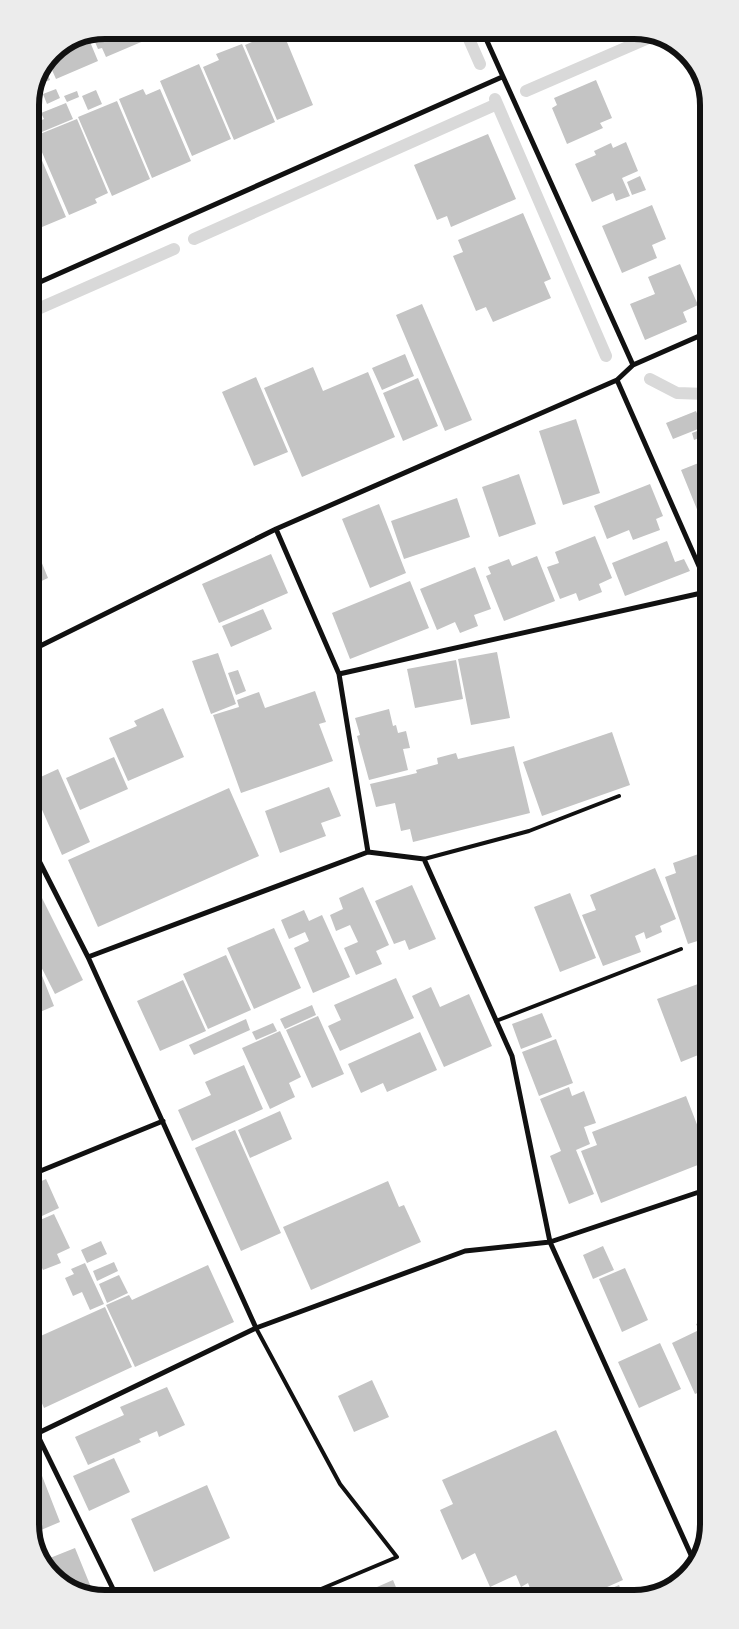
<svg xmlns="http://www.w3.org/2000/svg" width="739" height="1629" font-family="'Alegreya Sans',sans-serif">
<rect width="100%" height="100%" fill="#fff"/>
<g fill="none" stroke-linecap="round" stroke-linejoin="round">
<path stroke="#d9d9d9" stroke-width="12" d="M465,30L480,64
M526,91L653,36
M495,99L606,356
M194,239L497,104
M31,312L174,249
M650,379L677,393L706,394"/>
</g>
<path fill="#c4c4c4" d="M105,30H142L146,40L106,57L102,48L98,49L92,35Z
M146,30H174L150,40Z
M279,30H282L313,105L277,120L245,45Z
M593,30H620L607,36L605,31L596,35Z
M88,37L98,61L56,79L48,61L52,52Z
M242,44L275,122L234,140L203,67L219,60L216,54Z
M199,64L231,139L192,156L160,81Z
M45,68L50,80L37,85L43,72Z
M596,80L612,118L600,123L603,128L567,144L552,108L557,105L554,98Z
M56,89L60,98L47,104L43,94Z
M143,89L146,95L160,89L191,161L152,178L119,99Z
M96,90L102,104L88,110L82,96Z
M77,91L79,97L67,102L64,96Z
M117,101L150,179L112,196L78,117Z
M66,103L73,119L37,134L33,124L44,119L41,113Z
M33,106L37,114L30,117V107Z
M77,119L108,193L95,199L97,203L69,215L35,136Z
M488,134L516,199L451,227L447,216L437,220L414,165Z
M32,137L66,217L42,227L40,223L30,228V138Z
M626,142L638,171L622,178L630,196L616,201L613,193L592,202L575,164L596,155L594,151L611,143L613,148Z
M640,176L646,190L632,195L627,182Z
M652,205L666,239L652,245L657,258L622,273L602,226Z
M523,213L551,279L544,282L551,298L493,322L486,307L476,311L453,256L463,252L458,240Z
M680,264L698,305L683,312L687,322L645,340L630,304L655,294L648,277Z
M422,304L472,420L445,431L396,315Z
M405,354L414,376L382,390L372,368Z
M313,367L323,391L368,372L395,437L302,477L264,388Z
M256,377L288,452L254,466L222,392Z
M418,378L438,426L403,441L383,393Z
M696,411L703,427L673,439L666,423Z
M706,411V435L694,440L692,433L705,428L700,413Z
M576,419L600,493L563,505L539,431Z
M706,460V523L703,524L681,470Z
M519,474L536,524L499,537L482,487Z
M650,484L663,516L656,519L660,530L633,540L629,530L607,539L594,506Z
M457,498L470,537L404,559L391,521Z
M379,504L406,573L370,588L342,519Z
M595,536L612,578L599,584L602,592L579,601L576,593L560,599L547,567L559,563L555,552Z
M667,541L675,562L684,559L690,571L625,596L612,563Z
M37,551L48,578L35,584L39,592L31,595V553Z
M271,554L288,593L219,623L202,584Z
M537,556L555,601L504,621L486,576L491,574L488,567L509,559L512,566Z
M475,567L491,609L474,615L478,626L460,633L455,622L437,630L420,589Z
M410,581L429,628L350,659L332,613Z
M263,609L272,629L231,647L222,626Z
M497,652L510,718L471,725L458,659Z
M218,653L236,704L211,714L192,661Z
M456,660L463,699L415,708L407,669Z
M238,670L246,691L236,695L228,673Z
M315,691L326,722L319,724L333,761L241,793L213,715L239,707L237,700L259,692L265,708Z
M163,708L184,757L128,781L109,738L137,726L134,721Z
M389,709L393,726L396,725L398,733L406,731L410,748L403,749L408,770L369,780L357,736L360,735L355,718Z
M612,732L630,785L542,816L523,762Z
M514,746L530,813L413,842L410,829L401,831L395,803L376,807L370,784L417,773L416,770L438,764L437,758L456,753L458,759Z
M114,757L128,789L80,810L66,778Z
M58,769L90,842L62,855L32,787V781Z
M329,787L341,816L321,823L326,836L280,853L265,811Z
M229,788L259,856L98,927L68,860Z
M707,851V938L688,944L665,877L676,873L673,863Z
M655,868L676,919L660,926L662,932L646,939L644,932L635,936L641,952L603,966L582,915L596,910L590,895Z
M32,882L40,896L32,900Z
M412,885L436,939L409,950L405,940L394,944L375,901Z
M363,887L389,945L376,951L382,964L356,975L344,948L358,942L350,925L336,931L330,915L343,909L339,898Z
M570,893L596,958L560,972L534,907Z
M42,898L83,980L55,994L32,949V903Z
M304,910L309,921L322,915L350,977L313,993L294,948L309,941L305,932L289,939L281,920Z
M274,928L301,988L254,1009L227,948Z
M226,955L251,1010L208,1029L183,974Z
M35,958L54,1006L33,1015L32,959Z
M396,978L414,1018L340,1051L328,1026L341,1020L334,1005Z
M183,980L206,1031L160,1051L137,1001Z
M698,984L708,1009V1051L681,1062L657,999Z
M431,987L440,1007L469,994L492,1046L444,1067L412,996Z
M312,1005L316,1015L285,1029L280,1019Z
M542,1013L552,1037L521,1049L512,1024Z
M318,1016L344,1074L312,1088L286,1030Z
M246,1019L250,1030L194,1055L189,1045Z
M273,1023L277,1031L256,1040L252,1032Z
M280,1031L301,1077L289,1083L295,1097L270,1109L242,1048Z
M420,1032L437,1070L387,1092L383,1083L361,1093L348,1064Z
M556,1039L573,1083L539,1096L522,1052Z
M244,1065L263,1109L192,1141L178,1110L211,1095L205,1082Z
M569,1087L572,1096L584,1091L596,1123L584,1127L590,1144L576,1150L594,1194L569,1204L550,1156L561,1151L540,1099Z
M708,1094V1126L697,1098Z
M686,1096L708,1153V1161L601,1203L581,1151L597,1145L592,1132Z
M280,1111L292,1139L250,1158L238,1130Z
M235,1130L281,1233L241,1251L195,1148Z
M46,1179L59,1208L42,1216L33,1197V1185Z
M388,1181L399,1207L404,1205L421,1242L311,1290L283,1227Z
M54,1214L70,1248L57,1254L61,1263L43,1270L39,1262L33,1265V1223Z
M101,1241L107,1254L87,1263L81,1250Z
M603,1246L614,1270L593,1279L583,1255Z
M114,1262L118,1271L97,1281L93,1271Z
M85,1263L104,1304L90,1310L82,1292L73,1296L65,1278L74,1274L71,1269Z
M208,1265L234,1322L135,1367L106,1305L129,1295L132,1300Z
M625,1268L648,1320L622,1332L599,1279Z
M119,1275L128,1293L107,1303L99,1284Z
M105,1307L132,1367L44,1408L34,1385V1339Z
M708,1319L709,1388L695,1394L672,1343L699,1330L696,1324Z
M660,1343L681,1389L639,1408L618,1362Z
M372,1380L389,1417L354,1432L338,1396Z
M167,1387L185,1425L159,1437L157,1431L139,1439L141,1442L88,1465L75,1437L124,1415L120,1407Z
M556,1430L623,1580L589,1595L533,1596L528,1583L521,1587L516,1575L490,1587L475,1553L462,1560L440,1510L453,1504L442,1480Z
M114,1458L130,1492L89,1511L73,1476Z
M37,1463L60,1522L34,1533V1465Z
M207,1485L230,1538L154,1572L131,1519Z
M75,1548L95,1597L59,1583L48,1567L45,1560Z
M393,1580L400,1597H381L377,1587Z
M619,1585L623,1595H606L605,1591Z"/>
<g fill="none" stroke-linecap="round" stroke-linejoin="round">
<path stroke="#111" stroke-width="4" d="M424,859L529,831L619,796
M496,1021L681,949
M256,1328L340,1484L397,1557L302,1597"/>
<path stroke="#111" stroke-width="5" d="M482,30L633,365
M31,286L502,77
M617,380L706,582
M276,529L339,674L368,852L424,859L512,1056L550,1242L696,1566
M32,650L276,529L617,380L633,365L706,333
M339,674L706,592
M32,847L88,957L256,1328
M88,957L368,852
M33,1174L163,1121
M37,1434L118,1599
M34,1435L256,1328L465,1251L550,1242L708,1189"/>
</g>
<path d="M0 0H739V1629H0ZM105 39H634A66 66 0 0 1 700 105V1524A66 66 0 0 1 634 1590H105A66 66 0 0 1 39 1524V105A66 66 0 0 1 105 39Z" fill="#ececec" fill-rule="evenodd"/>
<path fill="none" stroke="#111" stroke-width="6" d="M105 39H634A66 66 0 0 1 700 105V1524A66 66 0 0 1 634 1590H105A66 66 0 0 1 39 1524V105A66 66 0 0 1 105 39Z"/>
</svg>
